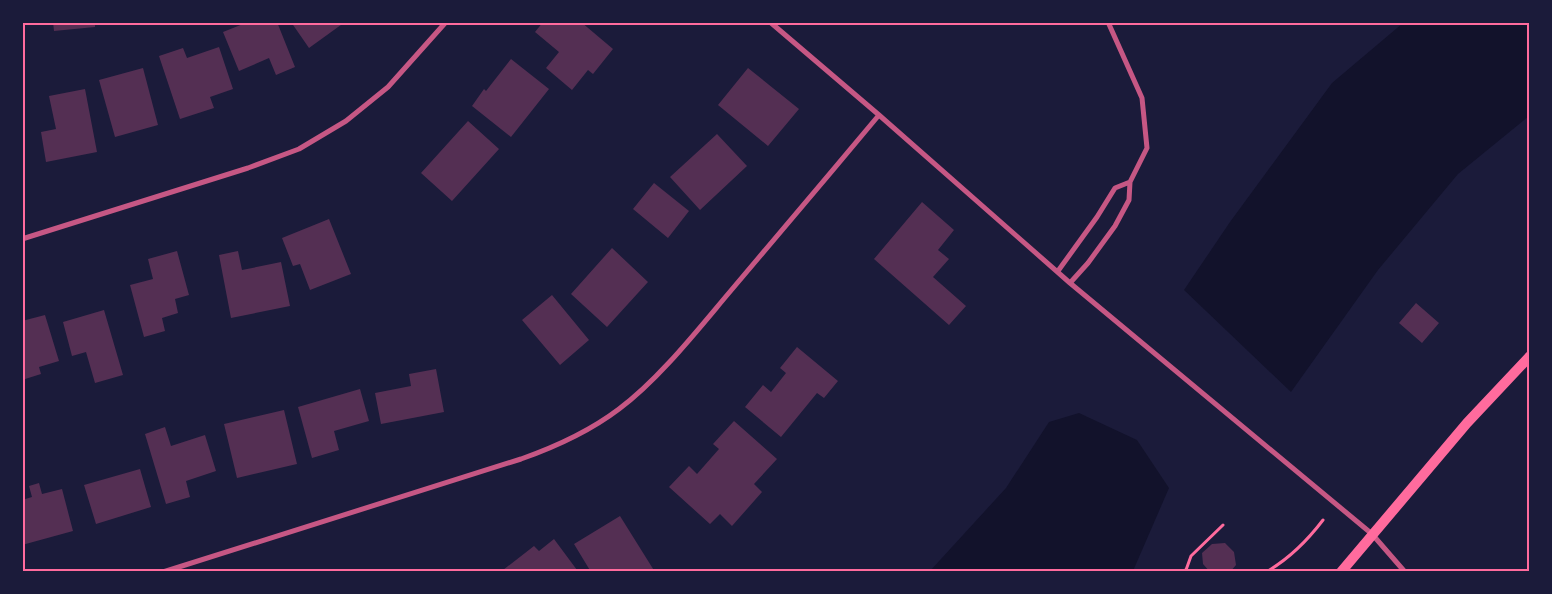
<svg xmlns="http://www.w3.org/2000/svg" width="1552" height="594" font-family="'Noto Sans',sans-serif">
<rect width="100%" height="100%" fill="#1b1b3a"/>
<path fill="#12122b" d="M1403,23H1529V116L1458,174L1378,270L1291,392L1184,290L1230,222L1332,83Z
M1079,413L1137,440L1169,488L1133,571H930L1006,488L1049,422Z"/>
<path fill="#542f53" d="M53,22H95V27L54,31Z
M248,22H277L295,67L276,75L269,58L239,71L223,32Z
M291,22H345L309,48Z
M543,22H581L613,49L593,74L588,70L572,90L546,68L559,52L535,32Z
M219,47L233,89L210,97L214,108L180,119L159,56L183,48L187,58Z
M511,59L549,89L511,137L472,106L484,89L486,91Z
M143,68L158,125L115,137L99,80Z
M748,68L799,109L768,146L718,105Z
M85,89L97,152L46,162L41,132L56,129L49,96Z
M468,121L499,149L452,201L421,173Z
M717,134L747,166L700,210L670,177Z
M654,183L689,211L668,238L633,209Z
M922,202L954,230L938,250L949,259L933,277L966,306L949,325L874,259Z
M329,219L351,274L310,290L300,264L293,266L282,238Z
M612,248L648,282L607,327L571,294Z
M177,251L189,295L175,299L178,313L162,318L165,331L144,337L130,285L153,279L148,259Z
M238,251L242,270L281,262L290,306L231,318L219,255Z
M552,295L589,340L560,365L522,320Z
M1416,303L1439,323L1422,343L1399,323Z
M104,310L123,375L95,383L86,352L72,356L63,322Z
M45,315L59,361L39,367L41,374L22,380V321Z
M797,347L838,381L824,398L817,393L781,437L745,407L763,385L771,392L786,373L780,368Z
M436,369L444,412L381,424L375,393L411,386L409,374Z
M360,389L369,421L334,431L339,450L312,458L298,407Z
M284,410L297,464L237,478L224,424Z
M734,421L777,459L754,484L762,492L732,526L720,514L710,524L669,487L689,466L697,474L719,449L713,444Z
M165,427L171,446L205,435L216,471L186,481L190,497L166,504L145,434Z
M140,469L151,507L96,524L84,485Z
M39,483L42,494L62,489L73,531L22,545V500L32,497L29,486Z
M620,516L655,572H591L574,544Z
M554,539L577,570L575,572H504L503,570L534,546L539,551Z
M1225,543L1234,552L1236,565L1230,572H1210L1203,564L1202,553L1212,544Z"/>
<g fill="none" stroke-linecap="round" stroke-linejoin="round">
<path stroke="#ff6b9d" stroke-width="3" d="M1179,572L1186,570L1191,556L1223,525
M1266,572C1289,559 1307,541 1323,520"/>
<path stroke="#c65784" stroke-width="5" d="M770,22L879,115L1070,283L1372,534L1405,572
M22,239L248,168L299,149L346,121L388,87L446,22
M1058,271L1097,217L1115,188L1130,182
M1070,283L1088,263L1115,226L1129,200L1130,182L1147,148L1142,98L1108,22
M163,572L521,459C555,447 590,431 619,409C658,380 696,332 728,294C778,235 829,175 879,115"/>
<path stroke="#ff6b9d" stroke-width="10" d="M1341,572L1467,423L1530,356"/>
</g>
<rect width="1552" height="594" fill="none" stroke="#1b1b3a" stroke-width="48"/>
<rect x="24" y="24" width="1504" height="546" fill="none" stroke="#ff6b9d" stroke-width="2"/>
</svg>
